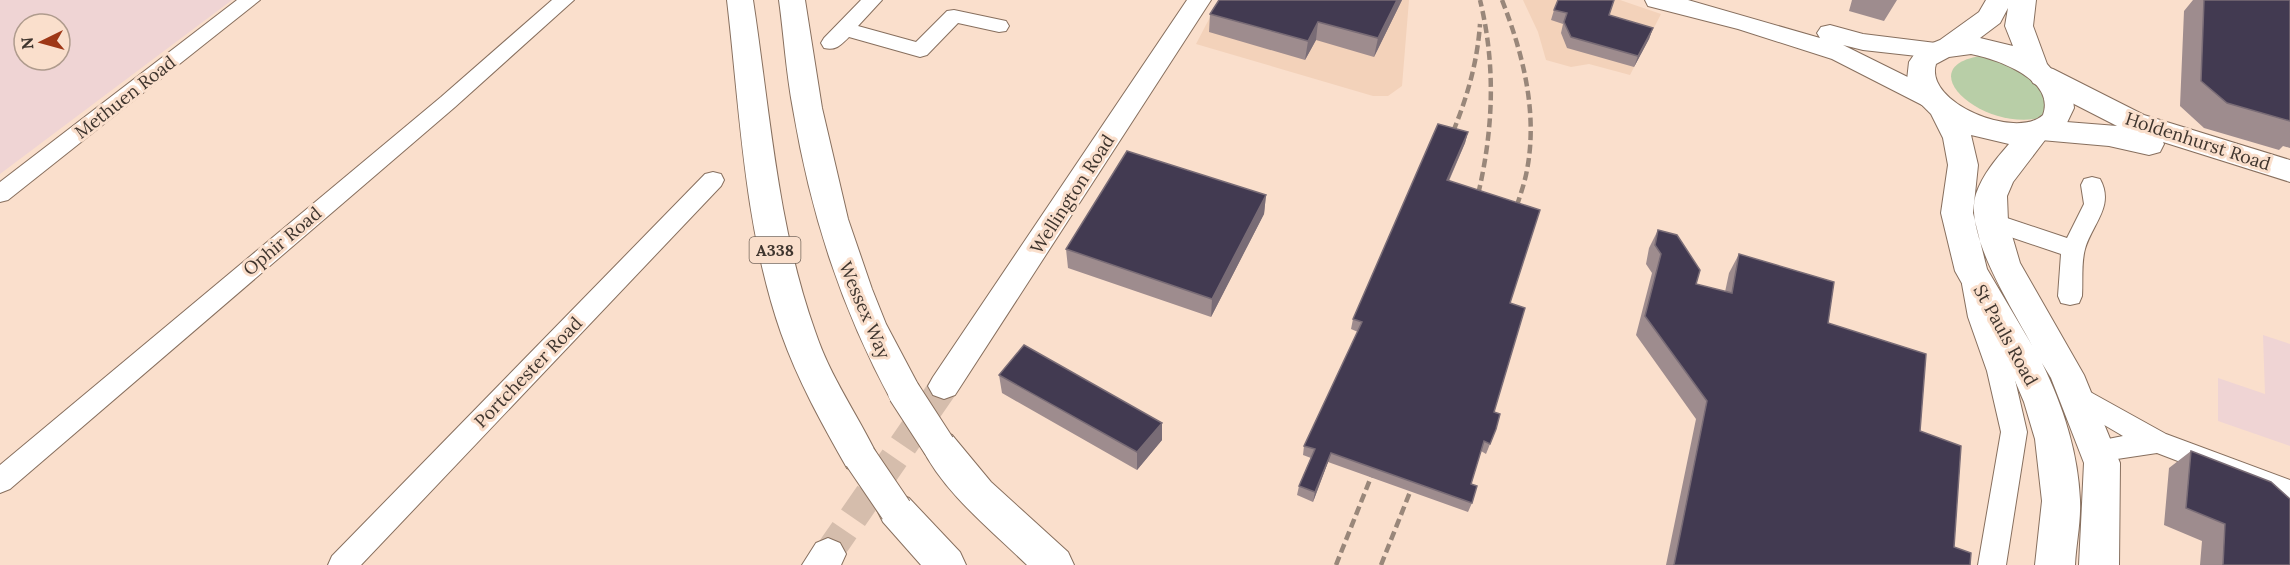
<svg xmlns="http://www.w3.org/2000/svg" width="2290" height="565" font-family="Lora,serif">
<rect width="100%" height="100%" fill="#fadfcc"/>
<path fill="#f3d2ba" d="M1219,0H1409L1402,86L1388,96H1373L1196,44Z
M1523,0H1620L1661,14L1630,75L1589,64L1571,67L1546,60L1538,32Z"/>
<path fill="#efd4d4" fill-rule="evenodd" d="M0,0H232L0,174ZM24,24H60V60H24Z
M2263,335L2290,344V446L2218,421V378L2265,394Z"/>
<path fill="#b8cea7" d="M1980,56L1996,57L2051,90L2044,117C1986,134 1908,68 1980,56Z"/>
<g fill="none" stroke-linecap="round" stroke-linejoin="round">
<path stroke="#d5bdac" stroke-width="29" stroke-dasharray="29 15" stroke-linecap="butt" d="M828,554L944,386"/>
<g stroke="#876f5e" stroke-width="2">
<path id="minor" d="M237,0H260L8,200L0,202V182Z
M552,0H574L455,107L10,489L0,493V465L441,97Z
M861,0H882L858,26L916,42L947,11L954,10L1006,21L1009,26L1006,31L999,32L958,23L927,55L920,57L849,37C841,45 836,51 824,48L821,43L824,38Z
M713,172L721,174L724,180L721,186L361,565H328L332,556L705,174Z
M2092,177L2100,179C2115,206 2092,224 2085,249C2081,263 2083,281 2082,296L2079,303L2070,305L2061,303L2058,296L2061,254L1984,228L1980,222L1984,216L1992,213L2067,238L2084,204L2081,185L2084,179Z
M1974,275L1982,277L1986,284L1992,317L2013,371L2027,432L2006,565H1978L2001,432L1987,371L1968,317L1962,284L1966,277Z
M2074,383L2166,434L2290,480V504L2157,453L2097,462L2088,459L2084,451L2088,443L2123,436L2065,402L2061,394L2065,386Z"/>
</g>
<g stroke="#876f5e" stroke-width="2">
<path id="tertiary" d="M1187,0H1211L955,395L944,399L933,395L928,386L933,377Z
M1645,0H1688L1820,38L1817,33L1821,27L1830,25L1863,34L1944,44L1948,50L1944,56L1935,58L1863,50L1843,45L1944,95L1948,101L1944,107L1935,110L1926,107L1832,59L1738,29L1648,6Z
M828,538L840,543L846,554L841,565H802L816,543Z"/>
</g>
<g stroke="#876f5e" stroke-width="2">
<path id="secondary" d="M2043,66L2053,69L2144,115L2290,160V182L2163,142L2164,144L2160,152L2149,155L2109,146L2041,140L2030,137L2026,130L2030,123L2041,120L2117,126L2033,83L2029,76L2033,69Z"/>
</g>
<g stroke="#876f5e" stroke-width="2">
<path id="primary" d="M1986,0H2036L2033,26L2047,64L2065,85L2073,100L2074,108L2064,129L2045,140L2013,182L2007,196L2008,222L2020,263L2084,375L2120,463L2119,565H2079L2084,463L2051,378L2042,363C2063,406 2078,452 2080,500C2081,522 2076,544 2075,565H2035L2042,501L2035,439L2024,402L2010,369L1955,271L1941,213L1948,165L1943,138L1931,114L1918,101L1907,80L1909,62L1918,49L1940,40L1979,12ZM2008,8L2005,26L2013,46L1980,38L2000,23ZM1971,54C1996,59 2056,79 2043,115C2016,140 1924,103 1936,64L1949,57ZM1971,135L2009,144C1996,159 1983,174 1976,194C1963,234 2014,311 2033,347L1987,269L1973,213L1978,165Z"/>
</g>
<g stroke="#876f5e" stroke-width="2">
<path id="trunk" d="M727,0H753C770,111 777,225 815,331C831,379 857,413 878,457L873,468L860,473L847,468C822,424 798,381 781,333C744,227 740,111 727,0Z
M779,0H805L822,108L848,219L872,289L886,324L922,392L916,402L904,407L892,402C841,308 811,215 793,109C786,73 784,36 779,0Z
M939,430L952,435L991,482L1068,552L1074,565H1027C991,530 943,492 921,446L926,435Z
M896,493L909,498L960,552L966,565H921L883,522L877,510L883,498Z"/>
</g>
<use href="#minor" fill="#fff" fill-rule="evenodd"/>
<use href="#tertiary" fill="#fff" fill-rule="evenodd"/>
<use href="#secondary" fill="#fff" fill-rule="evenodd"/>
<use href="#primary" fill="#fff" fill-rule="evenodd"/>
<use href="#trunk" fill="#fff" fill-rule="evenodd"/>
<path stroke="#99877a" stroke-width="4.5" stroke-dasharray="9 4.5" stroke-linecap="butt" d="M1502,0C1523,54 1538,112 1527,170C1524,187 1517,203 1513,219
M1448,144C1465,104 1477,67 1480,24
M1475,207C1493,137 1497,70 1480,0
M1336,565L1377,462
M1381,565L1416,477"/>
<g stroke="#876f5e" stroke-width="34" stroke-linecap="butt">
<path id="trunk-bridge" d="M904,392L939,446
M860,457L896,510"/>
</g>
<use href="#trunk-bridge" stroke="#fff" stroke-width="32"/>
</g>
<path fill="#9e8c8e" d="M1219,0H1402L1374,57L1316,40L1305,60L1209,32L1210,14Z
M1852,0H1897L1884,21L1849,11Z
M2193,0H2290V148L2283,146L2279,150L2204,128L2180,106L2184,11Z
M1554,10L1609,15L1653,28L1649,39L1634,67L1567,48L1561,33L1563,24L1551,20Z
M1468,132L1465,143L1449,181L1510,303L1494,412L1496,429L1486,454L1481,451L1471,484L1472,503L1468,512L1328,462L1313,502L1297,495L1299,486L1311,458L1303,455L1304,446L1358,332L1351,329L1353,319Z
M1266,195L1264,214L1211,317L1068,268L1066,249Z
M1658,230L1696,284L1725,292L1729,273L1739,254L1828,323L1920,431L1954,547L1970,565H1666L1696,419L1636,335L1652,273L1646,264L1649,248Z
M999,375L1162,423V440L1137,470L1002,393Z
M2191,451L2290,565H2200L2202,541L2164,525L2169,468Z"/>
<path fill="#796c76" d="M1397,0H1402L1374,57L1378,38Z
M1318,22L1316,40L1305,60L1308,41Z
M1653,28L1649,39L1634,67L1638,56Z
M1468,132L1465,143L1444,191L1447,180Z
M1266,195L1264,214L1211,317L1212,299Z
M1162,423V440L1137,470V452Z
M1331,453L1328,462L1313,502L1315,492Z"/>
<path fill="#423a51" stroke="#796c76" stroke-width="1.5" d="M1219,0H1397L1378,38L1318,22L1308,41L1210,14Z
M1558,0H1614L1609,15L1653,28L1638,56L1571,37L1564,22L1567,13L1554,10Z
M2204,0H2290V121L2227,103L2201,81Z
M1438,124L1468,132L1447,180L1540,210L1510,303L1525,308L1494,412L1500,414L1496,429L1490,444L1484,441L1471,484L1477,486L1472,503L1331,453L1315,492L1299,486L1315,449L1304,446L1362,322L1353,319Z
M1127,151L1266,195L1212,299L1066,249Z
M1658,230L1677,235L1700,270L1696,284L1732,293L1739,254L1834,282L1828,323L1926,354L1920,431L1961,446L1954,547L1971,553L1970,565H1674L1707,401L1645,316L1661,254L1655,245Z
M1024,345L1162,423L1137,452L999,375Z
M2191,451L2271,482L2290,499V565H2223L2225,524L2186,508Z"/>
<g text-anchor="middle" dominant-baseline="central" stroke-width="6" stroke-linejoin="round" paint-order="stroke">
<rect fill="#fadfcc" stroke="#77685d" stroke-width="1.5" x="749.5" y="237" width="51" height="26" rx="4.5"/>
<g font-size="16" font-weight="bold" fill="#3f352e">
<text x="775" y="250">A338</text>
</g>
<g font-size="18" fill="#3f352e" stroke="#fadfcc">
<text transform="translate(125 97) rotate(-38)">Methuen Road</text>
<text transform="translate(2198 141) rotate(18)">Holdenhurst Road</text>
<text transform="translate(1072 194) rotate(-57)">Wellington Road</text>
<text transform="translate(282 241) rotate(-40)">Ophir Road</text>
<text transform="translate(865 310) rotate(67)">Wessex Way</text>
<text transform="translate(2006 335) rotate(61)">St Pauls Road</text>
<text transform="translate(528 372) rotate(-46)">Portchester Road</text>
</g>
</g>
<g transform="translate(42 42) rotate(265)"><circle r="28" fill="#fadfcc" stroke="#af9b8d" stroke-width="1.5"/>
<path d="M0-4.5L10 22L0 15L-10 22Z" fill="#9e3716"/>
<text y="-9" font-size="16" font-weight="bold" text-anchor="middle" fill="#3f352e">N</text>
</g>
</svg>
